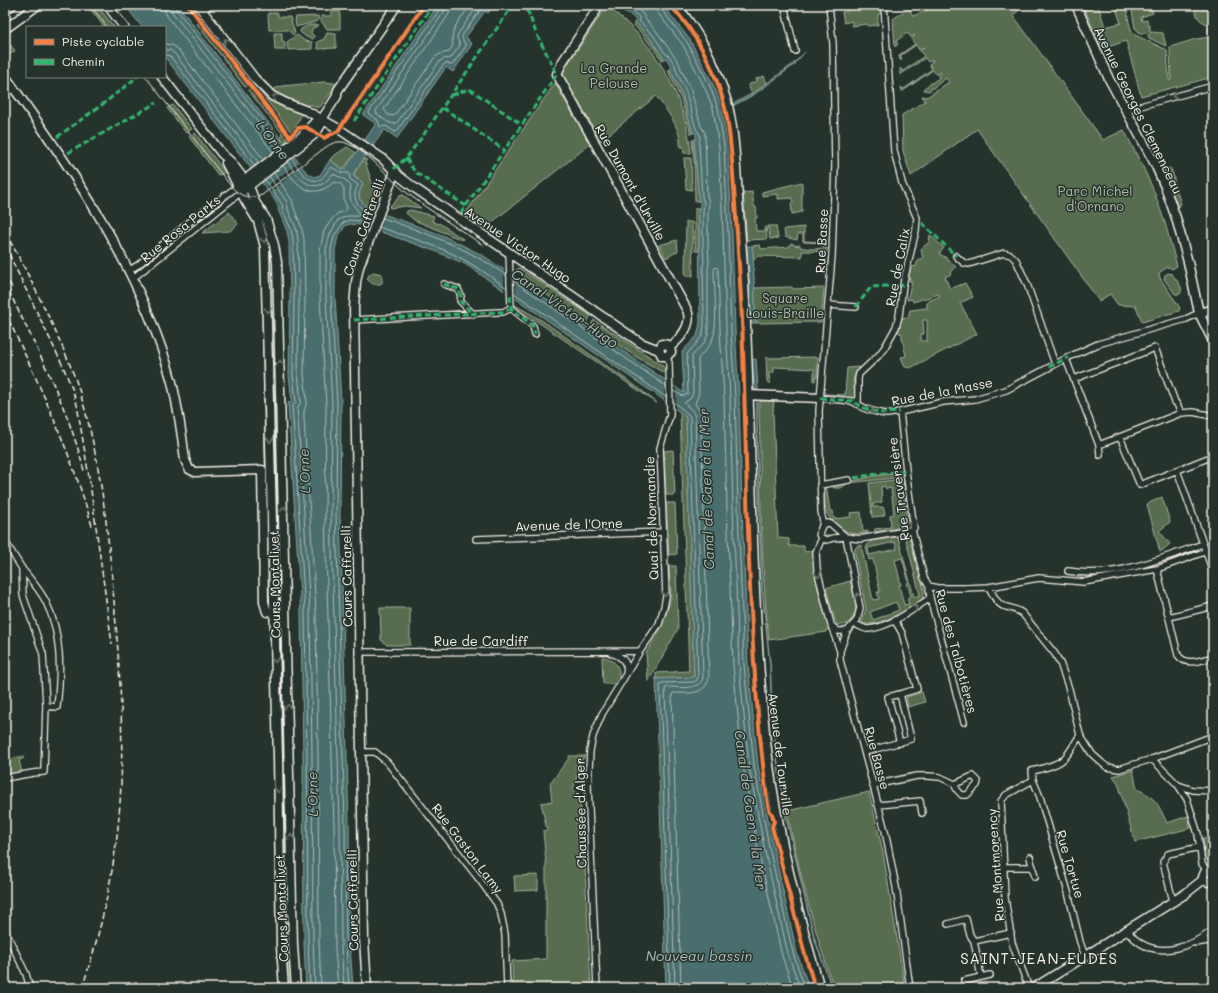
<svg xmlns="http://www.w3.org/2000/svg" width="1218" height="993" font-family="Mali,sans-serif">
<rect width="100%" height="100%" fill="#26332d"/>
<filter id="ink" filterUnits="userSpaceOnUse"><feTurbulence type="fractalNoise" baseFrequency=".025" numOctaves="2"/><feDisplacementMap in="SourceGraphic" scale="8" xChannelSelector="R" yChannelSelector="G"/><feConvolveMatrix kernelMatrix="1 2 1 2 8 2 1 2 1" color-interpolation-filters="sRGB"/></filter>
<g filter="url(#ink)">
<path fill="#586d50" stroke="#a6af9c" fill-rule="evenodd" d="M87,5H97L114,27H104Z
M840,5H862L863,8H865L866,5H874V8L882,7L883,14H878V25L867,26V24L852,26V21L844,23L842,12L848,11V7L840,9Z
M932,5H1026L1013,15L1103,140L1124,130L1143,167L1154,191L1165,223L1177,266L1172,269L1169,267L1166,268L1159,273L1160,278L1180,308L1179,311L1142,322L1136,306L1118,305L1110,294L1099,301L977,129L911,176L903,151L902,115L925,101L922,96L927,97L949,82L946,78L929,91L924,90V88L939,78L938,76L941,74L940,72L937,75L933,70L903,91H902L901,87L904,89L932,69L929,64L933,61L932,60L928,62L925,58L900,75V68L903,71L924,56L920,51L924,48L923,47L919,50L916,45L900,56L902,60H900L899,55L915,44L911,39L915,36L914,35L911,37L907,33L896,41L898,44L895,47L893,19L909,8L913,16L932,8Z
M1083,5H1098L1105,27L1121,23L1116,9L1112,5H1127C1128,15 1128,28 1135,35L1167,50L1169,80H1171L1170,47L1196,39L1210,37L1208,28L1213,26V77L1141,96L1126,41L1102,49Z
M1131,5H1150L1153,13L1141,17L1142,21L1147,20L1148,26L1150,25V31L1147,33H1140L1135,28Z
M1194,5H1213V21L1207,24C1196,19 1197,16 1194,5Z
M607,6C654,41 685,94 691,153H684L683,146L680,147C682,129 667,111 656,96L601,141L565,79L563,76V71Z
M340,11V29H327L321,21V16H331V12Z
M421,11L422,12L355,111L353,110Z
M268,13H278V17H290L295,33L293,35L288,30H269Z
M318,16L319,20L318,21L296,27L295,20L296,17Z
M200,22L248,85L245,87L197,24Z
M635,22L650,38L664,59L662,60L643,35L633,24Z
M309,25H319L312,29L311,33L315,37L313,39L306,37L300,32L301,29Z
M1151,32L1163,33L1166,46L1149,38L1148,35Z
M274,33H282V41L285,42V50H275Z
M327,33L336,34V48L318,49L317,42L324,39Z
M297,35L305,41L312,42V49L288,50L287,42Z
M5,38L15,51L5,58Z
M670,69L682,94L693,133L691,134L681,99L668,71Z
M249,74L259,87L303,112L292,133L247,75Z
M764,76L767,83L752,94L748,85L757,81L756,79Z
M324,82L334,83L337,85L320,107L318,108L309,104L307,108L279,97L271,90L282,86Z
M555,83L590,144L485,228L465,214Z
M250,88L287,135V138L285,143L281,139L282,133L248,90Z
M173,105L192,129L186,133L167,108Z
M195,133L225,172L221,175L220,174L218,175L189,137Z
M692,140H694L699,201H695L694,162Z
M347,147L356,153L343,169L330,160L332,157Z
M691,158L692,190L686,189L684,158Z
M364,159L367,160L365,162L376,194L370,209L367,208L359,198V193L363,183L353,175Z
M1163,167H1165L1171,169L1174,177V183L1181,204L1178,208Z
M802,182V212L792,214L791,203H793L792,198L778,199V194L762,196V192Z
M752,192L754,206L756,207L757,218H755L756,231H765V227H766L767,239L747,240L743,193Z
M403,195L421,208L405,206L391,208L389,207L400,196Z
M695,208H699V251H695Z
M411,210L434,216L432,221L438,224L439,223L463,239L462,240L414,220L406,213L407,211Z
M229,212L238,224L230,231L202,233Z
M686,222H692L693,276H685Z
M768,226H776L778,238L770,239Z
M804,227V241L822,242V239L827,240V243L804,242L803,241V234H798L797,240L785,237L784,229Z
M930,235L944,248L939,254L945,257L956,267L950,272L951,274L945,277L950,289L965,283L973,297L960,303L977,334L910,368L905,367L901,357L906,356L902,338V334L898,332L902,318L908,317L910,310L927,308V302L940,296L939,294L913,302L912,299L907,300L912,282L909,281L910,278H908L911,266L916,267L918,259H923L921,249L929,242ZM923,320H927V341H921V334H924Z
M677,240L678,251L666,258L659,245Z
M791,243L797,246L798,245H800V247C807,249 818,250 825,247L827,248L826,252L802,251V257L758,256L756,258H753L752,246L760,245L761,249L789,247Z
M519,268L591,316L586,323L551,298L517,271L516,270Z
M373,272L382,274V283C375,286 372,284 367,279L369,275Z
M1168,273L1172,274C1176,280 1185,288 1180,294H1175L1164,279L1165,275Z
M792,287L793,289L824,288L821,322L756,323L754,288Z
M515,305L543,321L641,390L657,403L535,320L532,319L531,321L516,309Z
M263,310L271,609H268L262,311Z
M272,310L280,608L279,610L270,311Z
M594,320L662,365L665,369L664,373L633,355L590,326Z
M818,357L817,377H815V381H814V369L774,367V372L769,373L770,384L767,382L766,358Z
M860,367C854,374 853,378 853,387H854L856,398L825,396V394L845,395L847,368Z
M762,401H774L773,412L778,538L789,539V546H804V550L806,552L813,550C813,578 822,603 829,629L826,630V632L769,640C760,562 761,481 759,402Z
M680,412L686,417L694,677L656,679V673L689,671Z
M673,450L675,495H666L664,451Z
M902,473L903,477L848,483L841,488H834L831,485L845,483L873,476Z
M903,479L908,521L907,525L904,527L874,532L875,529L891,527L890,515L894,514L891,488L886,489L885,486L881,487L882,502L873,504V507H883L885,514L883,516L872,517L869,483Z
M826,485L830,511H833L834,519L851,517L850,513L861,512L863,532L868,531V533C863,533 859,534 855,534C845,533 829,521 826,511C824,503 825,494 825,486Z
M1162,497L1170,522L1159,531L1170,544L1160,552L1147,504Z
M666,503H675L677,554L669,555Z
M904,536H909L924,590L923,598C913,610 879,626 863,624L862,621L866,609L855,554V549L857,546L862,545V549L873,600L879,599L877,592H880L873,559L869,560L866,547L871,541L898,537L914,597L920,595L906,540ZM895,542L897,549L869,555L868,548ZM902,558L909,582L907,583L911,596L907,598L909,604L904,605L899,585H901L895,560ZM896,602L899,610L873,620L870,612Z
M669,566H676L678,629L648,682L646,653L660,630L668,608L671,598Z
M850,581C854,596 862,615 846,624C843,625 840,626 837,624C834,621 828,594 826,588Z
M380,608H410V645H387L381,640Z
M279,625L280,627L282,673L285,707L293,988H287L285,939L278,626Z
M602,657C616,658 624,672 616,684H605L603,683Z
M922,692L925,702L908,707L906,697Z
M23,756V759L19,760L22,773L7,776L5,765L7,764V762L10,761V759Z
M569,756H585L579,765H576L575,768H579L573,790L579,794L583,827L591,988H513L512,961L546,959V862L543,831L547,830L541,803L552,801L550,784L569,758Z
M1133,770L1137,789C1156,797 1159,806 1167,823L1188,816L1191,828L1135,842L1118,783L1113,776Z
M869,792L883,852L905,988H834C814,931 799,871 787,811Z
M1203,838H1213V862L1205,859Z
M538,875V890L515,891L514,876Z"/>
<path fill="#496e6d" stroke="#8da29e" d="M125,5H178L307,173L314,177L320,175L330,160L342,169H345L375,125V123L363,115L438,5H494L488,13L485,11L466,37L469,40L468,41L472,44L453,72L446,67L397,138L385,130H384L353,174L354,177L363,183L359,193V198L367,208L442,235L484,256L684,393L682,352L697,336L700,323L699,208L700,207V201H699L694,140L696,139V133H693L682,94L670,69L672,67L666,58L664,59L650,38L635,22L636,20L627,12L626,14L616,5H663L690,40L712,82L723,108L722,110L728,146L732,232L735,330L739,397L742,508L748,664L758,765L773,846L797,953L809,988H666L656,679L694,677L686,417L664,400L465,264L435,251L361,225L349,224L345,226L338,237L335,250V297L341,402L340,515L349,826L350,946L353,988H306L304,941L303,757L301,612L289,418L288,403L292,402L289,375L290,298L289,241L287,231L279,212L278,206L273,197L165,57V27H142Z
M805,52L795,63L796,65H794L755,94L733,106V104L755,92L793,64Z
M747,246H752L753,253L756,323H751Z
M756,359L758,389L756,390L754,389L752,360Z"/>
<path fill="#26332d" d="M284,142L295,156L262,182L251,168Z
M299,162L302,166L270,192L266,187Z
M371,207L386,213L379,232L363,226Z
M504,267L515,275L516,301L513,298L504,294Z
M664,380L676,388V409L664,400Z"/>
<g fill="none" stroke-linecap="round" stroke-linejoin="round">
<path stroke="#b0bdb7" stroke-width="1" d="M164,5L165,11L167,16L273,152
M170,5L172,12L278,148
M175,5L176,9L282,145
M441,5L440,9L369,112V114L378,120L380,127L386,126L395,132L397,131L443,65L446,63L451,65L453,64L466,46L462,38L463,34L482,8L489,5
M446,5L444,12L376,111V113C383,118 387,124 396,124L439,62L443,59L451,58L460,45L457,38L458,34L478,5
M452,5L449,14L384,109L388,115L394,116L435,57L440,54L449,52L453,45C449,29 462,17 471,5
M622,5L626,8L630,9L639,17L640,22L653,35L665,53L669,56L675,65L676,70L686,92L696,129C700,133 701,138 699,143L702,197L704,202L703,211V248L704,262L703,266L704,323L703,334L696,344L687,354L688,394L683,396L673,391
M633,5L643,14L645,19L657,32L679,63L681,69L691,91L701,126L705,133L707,196L709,202L708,213V247L709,262L708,268V334L705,342L692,356L693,393L691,398L684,403L693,411L695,417L703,678C699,691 678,687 667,687L665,689L675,988
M656,5L657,12L683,45L704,86L713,108L719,147L723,232L726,330L730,397L733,508L739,665L749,766L764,847L788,954L800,988
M661,5V9L687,42L709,84L718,108L724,146L728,232L731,330L735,397L738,508L744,665L754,765L769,847L793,953L805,988
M165,44L172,45L178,49L263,159
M165,50H170L174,53L259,163
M165,55L170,56L255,166
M292,158C297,167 308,186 321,179C325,176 328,170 331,167L342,173H349L350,179L358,185C357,188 355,191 355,194C354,205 365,212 373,215
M288,162C295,173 308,193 324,183C328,180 330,176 333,174L344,179L351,186C348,202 352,202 360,214L358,216H347L338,220L330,234L326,249V298L332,404L331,515L340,826L341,947L344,988
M283,165C297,186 311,202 334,182L341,184L344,189V200L347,208L346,210L337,214L332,219L324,231L320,250V298L326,405L325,515L334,826L335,947L338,988
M274,173L292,200L294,208L301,226L304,239L305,298L304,374L307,402L304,411V418L316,612L318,757L319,941L321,988
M269,176L287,202L288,210L296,228L298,239L299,298L298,374L301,402L297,409L298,418L310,612L312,757L313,941L315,988
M265,180L282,204L283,211L291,229L293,240L294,298L293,374L296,402L292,407L293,418L305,612L307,757L308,941L310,988
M383,218C428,234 466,247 506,275
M379,227C404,236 431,243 455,255C473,264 490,276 507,288
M514,281L666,386
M514,293L666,397
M349,988L346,946L345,826L336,515L337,403L331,297V250L334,236L343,223L349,220L361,221L370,224
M670,988L660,684L662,683L694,682L697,680L698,677L690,417L688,414L674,402
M681,988L672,695L673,693C687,693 705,696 709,678L701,417L699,410L695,404L699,393L698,359C703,352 710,347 713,338C718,324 714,286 714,269L716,267L718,269L720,330L724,397L727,509L733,665L743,766L758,849L782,956L793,988"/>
<path stroke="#8da29e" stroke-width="1.5" d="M757,402V437L762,588L770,664L772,713L777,758L785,812L814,937L832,988"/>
<g stroke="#f4f1e8" stroke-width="8">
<path id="street" d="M784,5L795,51
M829,5L833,44L835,166L832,256L819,411L821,510C821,514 823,519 823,523C822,529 813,537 827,540L833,538L846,537L860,539L912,530
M202,11L210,5
M1126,110L1213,86
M509,252L511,308L533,326L535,334
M956,256L964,263L969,264L1004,253L1011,255L1016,260L1027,284L1055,364
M128,271L138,265L187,224L238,186
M132,279L241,192
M444,284L458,289L461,296L460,301L473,314
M828,305L856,307
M354,320L498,312H503L511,308
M1066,359L1099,445L1100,455
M1074,379L1155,348L1175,402
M820,398L852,401L866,409L880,413L887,414L900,412L943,402L975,399L1006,390L1069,357L1098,344L1186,319L1199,313
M858,403V379L859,374L878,356L885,347L896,327L899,316L903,285L916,230L917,218L902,183L894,151L884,5
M1177,404L1181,413
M900,412L906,471L914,528L912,530L924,578L929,586L930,598L964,722
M1120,437L1140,485L1213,456
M1099,445L1181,413L1193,412L1213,416
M1177,470L1213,572
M820,485L849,480
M822,525L828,523L831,524L846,537
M822,538L816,552L817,569L831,625L840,651V660L885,831L896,887L910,988
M476,539L663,532
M5,541C11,551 17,561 23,570C31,580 40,590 46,602C62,634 61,672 57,707L46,706
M1157,569L1178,655C1186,667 1201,660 1213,657
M1068,571C1114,579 1160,559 1203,544
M929,586L937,588H963L989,587L1039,578L1084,582L1157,569L1207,551L1213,547
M989,587C992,593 996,603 1003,606C1010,608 1016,609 1022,613L1055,654L1060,663L1069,689L1080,735C1063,763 1064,763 1032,771L1033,780L1040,797L1068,892L1080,942L1085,956
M1169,617L1213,606
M854,624C859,625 863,629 868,629C888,628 914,609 930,598
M832,626L838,631H847
M840,651L847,631L857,620L860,608L846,537
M359,652L640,651
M611,653C621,656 629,662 626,674
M900,694L888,697L900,743
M1080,735L1092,754L1102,763L1107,767L1119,769L1152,759L1213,736
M361,752H375L387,762L479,879L497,904L501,914L505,934L507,988
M865,752L911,739L900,694L917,689L902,633L898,626L894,620
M1152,759L1178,785L1187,799L1198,834L1202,864L1207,871
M5,778L33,773L44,772L46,704L43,654L23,595L22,569
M874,785L917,776H928L940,777L955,784L973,776L978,781L977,785L967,795H962C959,792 955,789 955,784
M1178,785L1193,790L1213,791
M879,805L920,801L922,813
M1030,857L1035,877
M1004,867H1033
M1173,901L1163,862L1168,854L1200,847
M948,924L966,919L970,935L974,941L981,977
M5,930L26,974L30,988
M1127,930C1130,933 1132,937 1135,939C1158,960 1193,946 1213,930
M974,941L1011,933
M1196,943L1213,940
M964,981L990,975
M597,988L588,786L590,751L593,736L602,714L640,651L659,624L664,607L666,596L660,448L670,415L669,363L667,356
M1029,988L1012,943L1005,898L1001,801L1006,795L1033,780"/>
</g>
<g stroke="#f4f1e8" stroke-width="11">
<path id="secondary" d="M107,5L124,27
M198,5L255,79L272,96L286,103L307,111L339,129L383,159L399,176L416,189L641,343L659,350
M597,5L596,11L563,61L557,74L687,310C693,325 681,338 670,347
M676,5C700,33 717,67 727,102C734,129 735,155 737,182C739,216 742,250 744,283C752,426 750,569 763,712C771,807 793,897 820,988
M1076,5L1109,79L1155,164L1165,187L1176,218L1188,262L1199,313L1213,341
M5,10L12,5
M5,29L38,5
M5,76C73,170 141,269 172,382C178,408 182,434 185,460L189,469L195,472L262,470L264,602L267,612
M162,77L222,154L231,162L249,186L255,202L266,219L274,245L277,262L293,946L296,988
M226,163L245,200L258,221L265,247L278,757L281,947L284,988
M242,182L301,137L315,122L322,119
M245,189L316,133L322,123V119L337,96V93L338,90L397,5
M1199,313L1213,309
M659,350L662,356H667L671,352L670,347
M659,350L662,344L668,345L670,347
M748,395L820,398
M1204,879L1203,877L1205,872L1210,871L1213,873
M1204,879L1208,882L1213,880
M367,988L364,939L354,307L356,282L359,267L395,171
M1034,988L1185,894L1204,879"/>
</g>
<use href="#street" stroke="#26332d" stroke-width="5.5"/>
<use href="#secondary" stroke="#26332d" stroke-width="8"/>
<path stroke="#f4f1e8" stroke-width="1" d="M90,5L107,27
M5,23L30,5
M146,77L230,185C239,196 249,200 262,195L326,147C332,143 339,140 346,143C371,153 387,177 407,193C431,212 458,228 483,245"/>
<path stroke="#f4f1e8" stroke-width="1.5" stroke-dasharray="6 3" stroke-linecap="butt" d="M5,233C20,257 32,283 45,309C58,337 72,366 81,396C101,463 108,531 114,601C120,672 125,744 119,816C114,874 101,932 82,988
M5,246L62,364L72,388L77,405L90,483L112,644
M5,274L12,288
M5,283C34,344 68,405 84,471
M5,303L11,316
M5,312C38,382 71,451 92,526"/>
<path stroke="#33b770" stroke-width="3" stroke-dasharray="6 3" stroke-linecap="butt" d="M500,5L508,12
M452,95L466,90H471L521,124
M443,108L504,150
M354,121L433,5
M57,137L103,104L137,77
M68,153L156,103
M406,158L415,172L466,206
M394,169L406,158L422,137L513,5
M461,213L557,74L536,33L529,14L523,5
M922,223L956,256
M444,284L458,289L461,296L460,301L473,314
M510,296L511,308L533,326L535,334
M856,307L871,287L903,285
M354,320L498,312H503L511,308
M1049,367L1069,357
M820,398L852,401L866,409L880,413L900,412
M854,478L875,474L906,471"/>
<g stroke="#26332d" stroke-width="6">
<path id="cycleway" d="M188,5L290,137L298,128L306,127L324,138L338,131L424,5
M670,5C697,33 716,71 725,108C731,135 732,162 734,189C737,233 740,276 742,319C748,479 746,639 767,798L769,810L772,814L774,821L772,827L804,951L815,988"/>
</g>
<use href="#cycleway" stroke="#f48246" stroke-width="4"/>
</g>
<defs><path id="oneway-chevron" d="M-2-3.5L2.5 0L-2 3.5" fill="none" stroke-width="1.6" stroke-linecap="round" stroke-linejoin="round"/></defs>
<g stroke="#6e766e">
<use href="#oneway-chevron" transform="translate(226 41) rotate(-128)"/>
<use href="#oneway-chevron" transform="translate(1175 96) rotate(164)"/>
<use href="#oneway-chevron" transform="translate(275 97) rotate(-145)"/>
<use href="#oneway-chevron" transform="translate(264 240) rotate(79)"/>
<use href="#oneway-chevron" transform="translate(268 310) rotate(89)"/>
<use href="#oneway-chevron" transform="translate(280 363) rotate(-91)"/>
<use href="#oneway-chevron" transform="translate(871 410) rotate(22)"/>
<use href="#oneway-chevron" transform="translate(270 440) rotate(89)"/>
<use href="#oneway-chevron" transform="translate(284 509) rotate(-91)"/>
<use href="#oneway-chevron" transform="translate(818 575) rotate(77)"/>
<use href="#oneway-chevron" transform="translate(665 594) rotate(91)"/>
<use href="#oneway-chevron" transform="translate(858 596) rotate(-101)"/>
<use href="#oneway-chevron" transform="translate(915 608) rotate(-34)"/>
<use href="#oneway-chevron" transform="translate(275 660) rotate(89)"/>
<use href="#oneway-chevron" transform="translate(288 707) rotate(-91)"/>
<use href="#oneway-chevron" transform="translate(278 790) rotate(89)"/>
<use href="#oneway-chevron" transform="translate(291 837) rotate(-91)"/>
</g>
</g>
<g text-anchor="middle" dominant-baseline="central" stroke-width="3" stroke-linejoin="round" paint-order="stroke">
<g font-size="13" fill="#b6bcab" stroke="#26332d">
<text x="614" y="67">La Grande<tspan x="614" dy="15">Pelouse</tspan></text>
<text x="1095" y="190">Parc Michel<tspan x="1095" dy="15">d'Ornano</tspan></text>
<text x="785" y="297">Square<tspan x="785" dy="15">Louis-Braille</tspan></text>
</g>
<g font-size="13" fill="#f4f1e8" stroke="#26332d">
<text transform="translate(1139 110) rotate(64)">Avenue Georges Clemenceau</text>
<text transform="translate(631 182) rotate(61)">Rue Dumont d'Urville</text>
<text transform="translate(363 227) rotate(-71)">Cours Caffarelli</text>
<text transform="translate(180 228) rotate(-39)">Rue Rosa Parks</text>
<text transform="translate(821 241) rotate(-87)">Rue Basse</text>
<text transform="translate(518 244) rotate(34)">Avenue Victor Hugo</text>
<text transform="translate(897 267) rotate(-79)">Rue de Calix</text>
<text transform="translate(942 391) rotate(-11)">Rue de la Masse</text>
<text transform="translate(898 489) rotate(-97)">Rue Traversière</text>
<text transform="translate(651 518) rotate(-92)">Quai de Normandie</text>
<text transform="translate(569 524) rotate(-2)">Avenue de l'Orne</text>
<text transform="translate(346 576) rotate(-91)">Cours Caffarelli</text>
<text transform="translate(274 584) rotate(-91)">Cours Montalivet</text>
<text x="481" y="640">Rue de Cardiff</text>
<text transform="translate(957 651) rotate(75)">Rue des Talbotières</text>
<text transform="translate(781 754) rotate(83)">Avenue de Tourville</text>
<text transform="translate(878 758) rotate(75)">Rue Basse</text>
<text transform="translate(580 813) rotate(-91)">Chaussée d'Alger</text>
<text transform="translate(468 848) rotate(53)">Rue Gaston Lamy</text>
<text transform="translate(1071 864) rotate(74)">Rue Tortue</text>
<text transform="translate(995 865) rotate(-94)">Rue Montmorency</text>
<text transform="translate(352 900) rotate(-91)">Cours Caffarelli</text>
<text transform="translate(281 908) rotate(-92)">Cours Montalivet</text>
</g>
<g font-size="14" font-style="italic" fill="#b0bdb7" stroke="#26332d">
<text transform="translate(273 140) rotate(53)">L'Orne</text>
<text transform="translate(565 308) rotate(35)">Canal Victor-Hugo</text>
<text transform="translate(304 471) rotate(-92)">L'Orne</text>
<text transform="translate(706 489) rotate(-92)">Canal de Caen à la Mer</text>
<text transform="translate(312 794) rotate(-91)">L'Orne</text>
<text transform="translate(751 810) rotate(82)">Canal de Caen à la Mer</text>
<text x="699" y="955">Nouveau bassin</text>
</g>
<g font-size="15" letter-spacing="1" fill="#f4f1e8" stroke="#26332d">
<text x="1039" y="958">SAINT-JEAN-EUDES</text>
</g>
</g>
<rect width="1218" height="993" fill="none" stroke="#26332d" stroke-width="20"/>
<rect x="10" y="10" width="1198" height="973" fill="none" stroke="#f4f1e8" stroke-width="1.5" filter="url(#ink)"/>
<rect x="26" y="26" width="140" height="52" fill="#26332d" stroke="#787f78"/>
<rect x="34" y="39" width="20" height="6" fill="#f48246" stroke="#787f78"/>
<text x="62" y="46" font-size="12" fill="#f4f1e8">Piste cyclable</text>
<rect x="34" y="59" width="20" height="6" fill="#33b770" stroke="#787f78"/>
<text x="62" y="66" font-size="12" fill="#f4f1e8">Chemin</text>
</svg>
